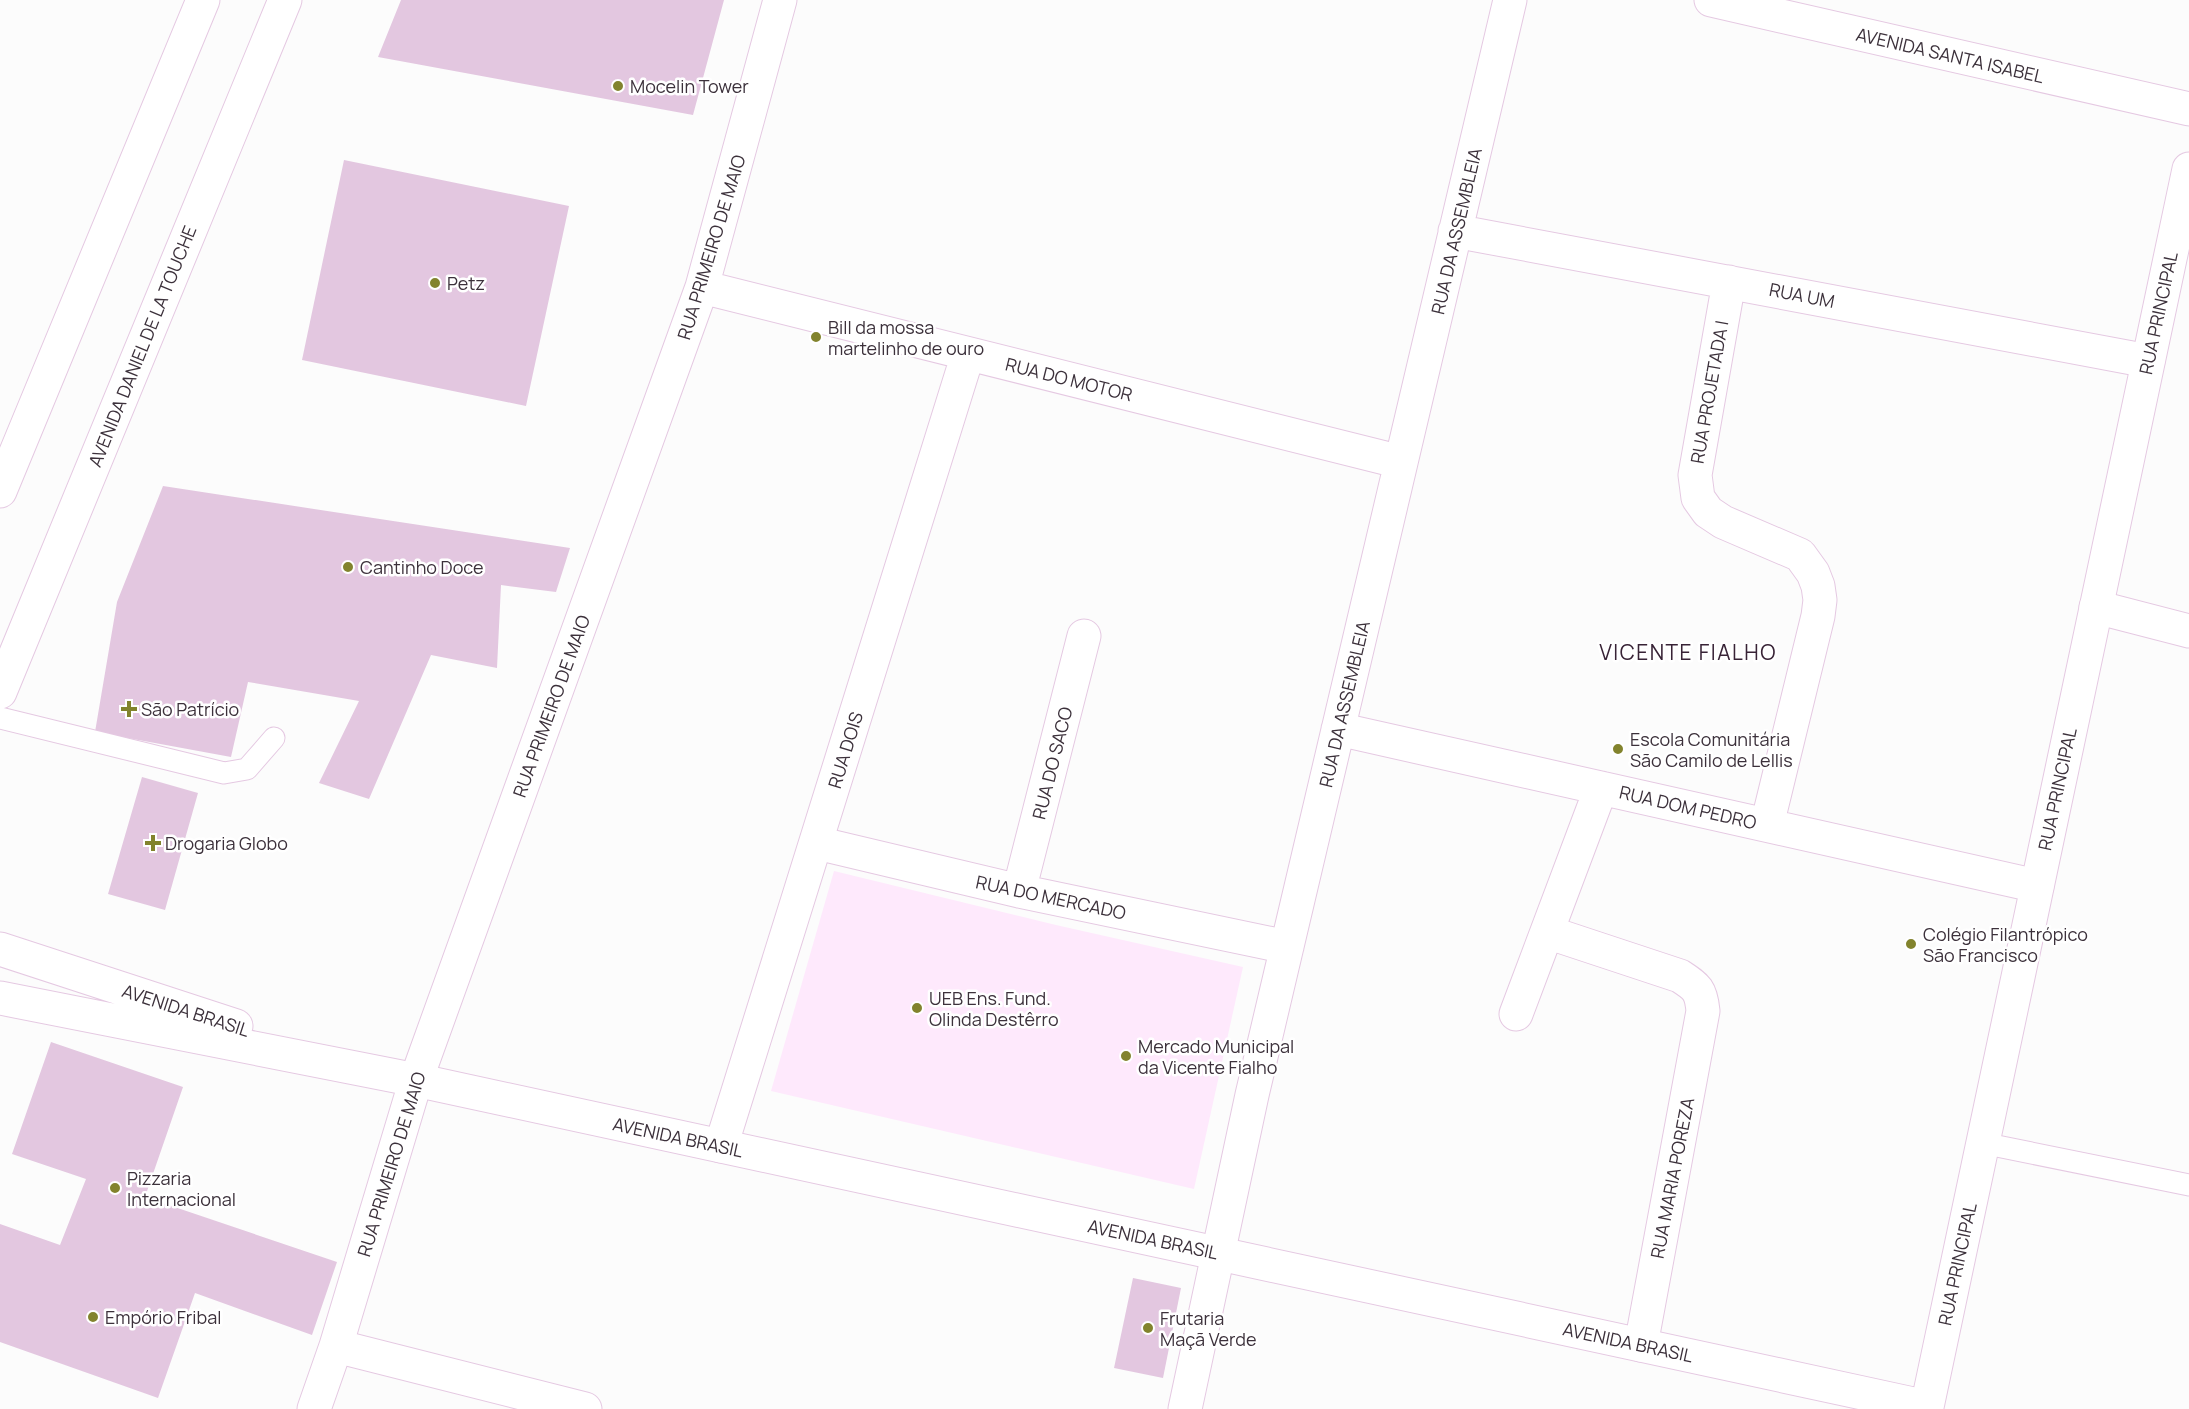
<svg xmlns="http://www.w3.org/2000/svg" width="2189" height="1409" font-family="Manrope,sans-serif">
<rect width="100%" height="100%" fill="#fcfcfc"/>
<path fill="#fee9fc" d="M834,871L1056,925L1243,967L1194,1189L771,1091Z"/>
<path fill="#e3c7e0" d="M401,0H724L693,115L378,57Z
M344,160L569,206L526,406L302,360Z
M163,486L570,548L556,592L501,585L497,668L431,655L369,799L319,783L359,701L248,682L231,757L95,732L117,602Z
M142,777L198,793L165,910L108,894Z
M51,1042L183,1087L145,1197L337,1262L312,1335L195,1293L158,1398L0,1342V1224L60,1245L86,1179L12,1154Z
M1133,1278L1181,1288L1163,1378L1114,1368Z"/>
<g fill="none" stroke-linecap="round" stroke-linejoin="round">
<g stroke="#e5c9e2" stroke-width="23">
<path id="lane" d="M0,718L224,773L247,769L274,738
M1982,1143L2189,1185"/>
</g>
<g stroke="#e5c9e2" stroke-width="35">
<path id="street" d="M1455,231L2148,361
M1729,282L1695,475L1698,498L1708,512L1723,522L1800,555L1813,573L1818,586L1820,600L1818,616L1767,825
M702,287L1401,462
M2096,607L2189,631
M1338,729L2037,886
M817,843L1019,891L1287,947
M1019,891L1084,636
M1547,932L1680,976C1697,987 1701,990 1703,1011L1641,1345
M1516,1014L1601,788
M721,1146L968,354
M336,1346L585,1409
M314,1409L336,1346L416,1080L702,287L780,0
M1185,1409L1252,1095L1510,0"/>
</g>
<g stroke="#e5c9e2" stroke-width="35">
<path id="secondary" d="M1711,0L2189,109
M0,949L236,1026
M0,998L416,1080L1927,1407L2189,169"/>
</g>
<g stroke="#e5c9e2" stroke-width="35">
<path id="primary" d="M0,491L203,0
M0,692L285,0"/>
</g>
<use href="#lane" stroke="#fff" stroke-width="21"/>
<use href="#street" stroke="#fff" stroke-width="33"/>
<use href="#secondary" stroke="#fff" stroke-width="33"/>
<use href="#primary" stroke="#fff" stroke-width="33"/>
</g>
<g fill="#82832d" stroke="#fff" stroke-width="2">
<circle cx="618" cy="86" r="6"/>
<circle cx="435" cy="283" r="6"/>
<circle cx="816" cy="337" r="6"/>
<circle cx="348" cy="567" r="6"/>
<path d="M126 700h6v6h6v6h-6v6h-6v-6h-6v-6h6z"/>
<circle cx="1618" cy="749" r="6"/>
<path d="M150 834h6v6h6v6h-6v6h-6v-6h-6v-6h6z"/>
<circle cx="1911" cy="944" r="6"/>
<circle cx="917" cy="1008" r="6"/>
<circle cx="1126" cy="1056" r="6"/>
<circle cx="115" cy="1188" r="6"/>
<circle cx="93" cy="1317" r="6"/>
<circle cx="1148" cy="1328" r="6"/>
</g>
<g text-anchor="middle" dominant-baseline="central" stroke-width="5" stroke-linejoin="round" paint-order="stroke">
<g font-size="18" fill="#3c313b" stroke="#fff">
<text transform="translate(1950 55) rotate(13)">AVENIDA SANTA ISABEL</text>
<text transform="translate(1456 231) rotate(-77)">RUA DA ASSEMBLEIA</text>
<text transform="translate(711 247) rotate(-73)">RUA PRIMEIRO DE MAIO</text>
<text transform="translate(1802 295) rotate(11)">RUA UM</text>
<text transform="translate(2158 313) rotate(-78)">RUA PRINCIPAL</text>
<text transform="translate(142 346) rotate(-68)">AVENIDA DANIEL DE LA TOUCHE</text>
<text transform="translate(1069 379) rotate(14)">RUA DO MOTOR</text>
<text transform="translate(1709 392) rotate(-80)">RUA PROJETADA I</text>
<text transform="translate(1344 704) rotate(-77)">RUA DA ASSEMBLEIA</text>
<text transform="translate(551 706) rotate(-70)">RUA PRIMEIRO DE MAIO</text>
<text transform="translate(845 750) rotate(-73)">RUA DOIS</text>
<text transform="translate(1052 763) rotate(-76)">RUA DO SACO</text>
<text transform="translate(2057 789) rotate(-78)">RUA PRINCIPAL</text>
<text transform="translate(1688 807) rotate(13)">RUA DOM PEDRO</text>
<text transform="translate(1051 897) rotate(12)">RUA DO MERCADO</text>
<text transform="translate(186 1010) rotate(18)">AVENIDA BRASIL</text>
<text transform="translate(678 1137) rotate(12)">AVENIDA BRASIL</text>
<text transform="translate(391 1164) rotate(-73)">RUA PRIMEIRO DE MAIO</text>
<text transform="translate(1672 1178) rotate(-79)">RUA MARIA POREZA</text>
<text transform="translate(1153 1239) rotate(12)">AVENIDA BRASIL</text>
<text transform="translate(1957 1264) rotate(-78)">RUA PRINCIPAL</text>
<text transform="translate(1628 1342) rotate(12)">AVENIDA BRASIL</text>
</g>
<g font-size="18" fill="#3c313b" stroke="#fff" text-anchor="start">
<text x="630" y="86">Mocelin Tower</text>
<text x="447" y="283">Petz</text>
<text x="828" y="327">Bill da mossa<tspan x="828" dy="21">martelinho de ouro</tspan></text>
<text x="360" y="567">Cantinho Doce</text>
<text x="141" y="709">São Patrício</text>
<text x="1630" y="739">Escola Comunitária<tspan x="1630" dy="21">São Camilo de Lellis</tspan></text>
<text x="165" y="843">Drogaria Globo</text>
<text x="1923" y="934">Colégio Filantrópico<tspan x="1923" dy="21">São Francisco</tspan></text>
<text x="929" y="998">UEB Ens. Fund.<tspan x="929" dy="21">Olinda Destêrro</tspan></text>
<text x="1138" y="1046">Mercado Municipal<tspan x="1138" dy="21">da Vicente Fialho</tspan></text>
<text x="127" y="1178">Pizzaria<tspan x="127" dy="21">Internacional</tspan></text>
<text x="105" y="1317">Empório Fribal</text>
<text x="1160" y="1318">Frutaria<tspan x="1160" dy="21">Maçã Verde</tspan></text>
</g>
<g font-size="21" letter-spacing="1.5" fill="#382336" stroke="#fff">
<text x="1688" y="652">VICENTE FIALHO</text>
</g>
</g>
</svg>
